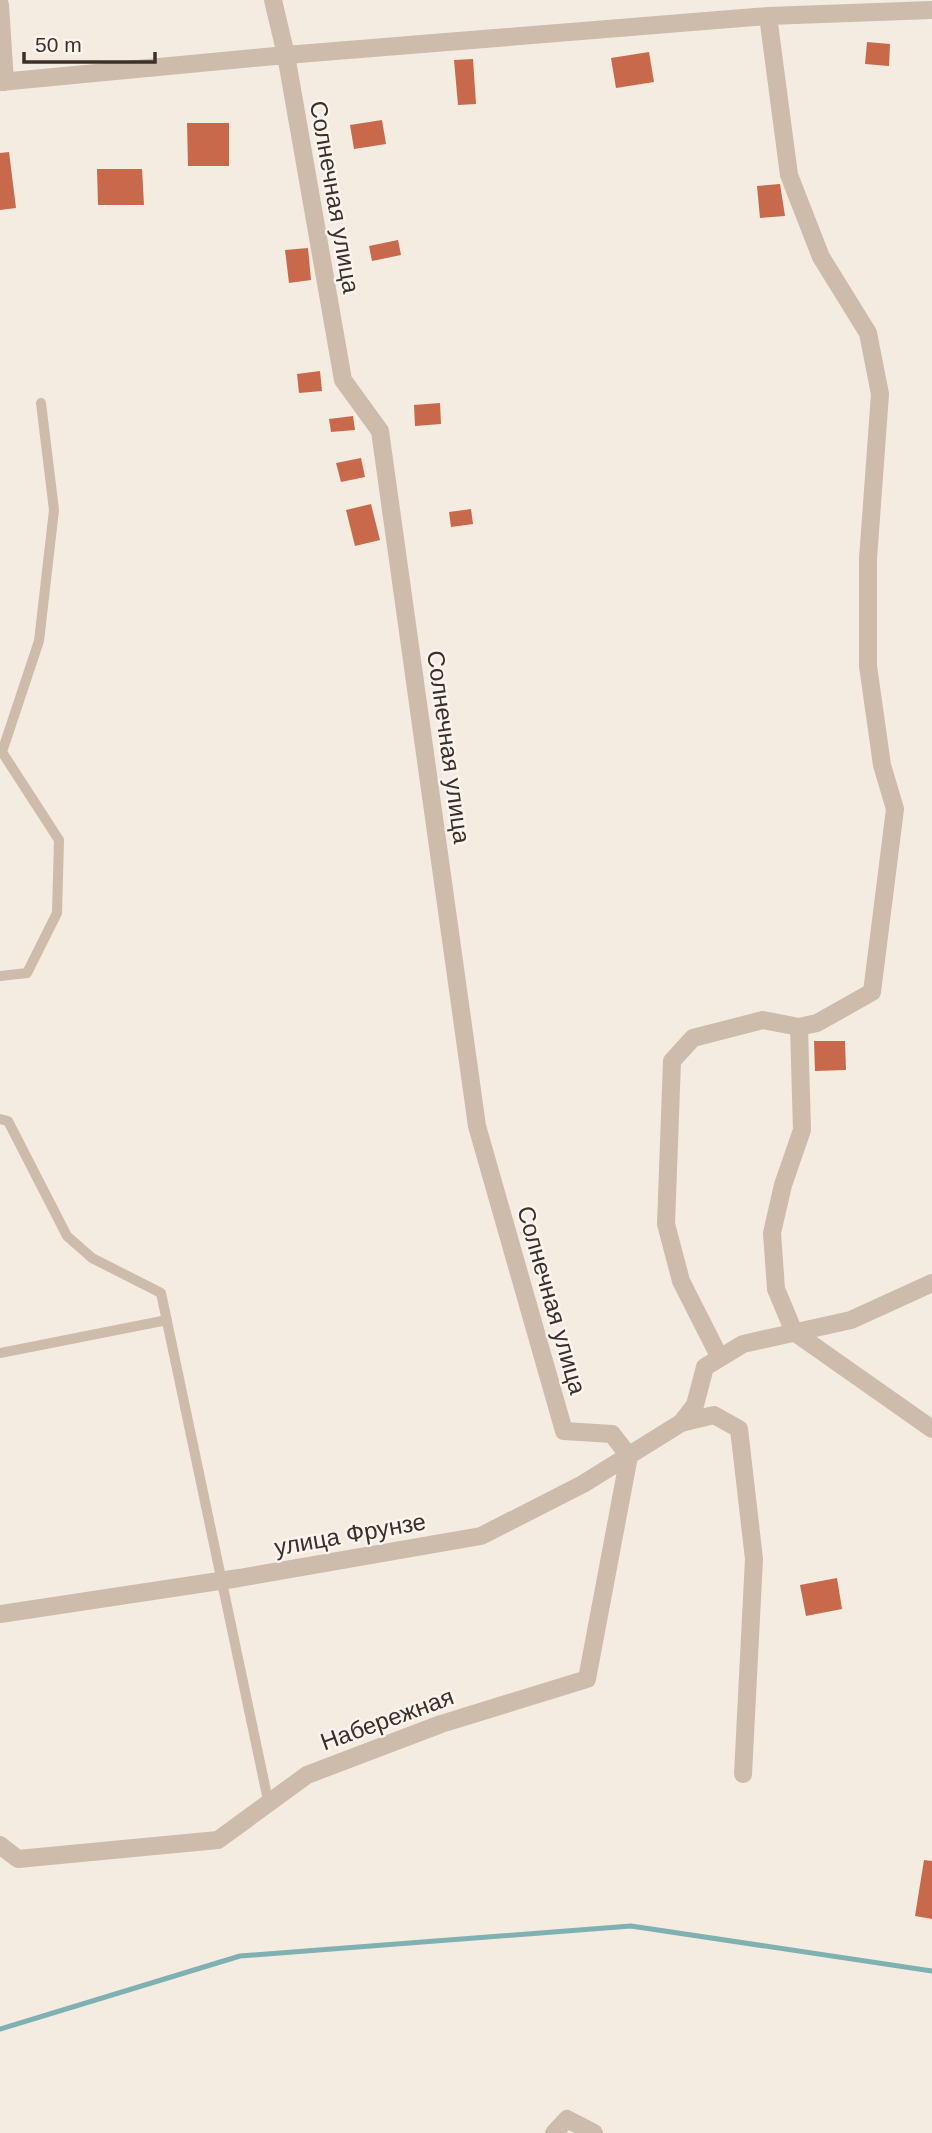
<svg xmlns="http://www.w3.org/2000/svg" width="932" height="2133" font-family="Arial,sans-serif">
<rect width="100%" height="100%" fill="#f4ebe1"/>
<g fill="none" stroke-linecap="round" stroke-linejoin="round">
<path stroke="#7fb0b2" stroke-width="5" d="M0,2029L240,1956L631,1926L932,1971"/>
</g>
<path fill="#c8694b" d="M867,42L890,44L889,66L865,64Z
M649,52L654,82L616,88L611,58Z
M473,59L476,104L458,105L454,60Z
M382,120L386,144L354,149L350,125Z
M187,123H229V166H188Z
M9,152L16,208L0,210V153Z
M97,169H142L144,205H98Z
M780,184L785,216L760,218L757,186Z
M398,240L401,255L372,261L369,246Z
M308,248L311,280L289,283L285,250Z
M320,371L322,391L299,393L297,374Z
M440,403L441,424L415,426L414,405Z
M353,416L355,430L331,432L329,419Z
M361,458L365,477L341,482L336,463Z
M371,504L380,540L355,546L346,510Z
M471,509L473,524L451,527L449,512Z
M814,1041H845L846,1070L815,1071Z
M837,1578L842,1609L806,1616L800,1585Z
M924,1860L932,1861V1919L915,1916Z"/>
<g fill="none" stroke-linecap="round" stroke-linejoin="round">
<path stroke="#cdbbac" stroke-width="10" d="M0,976L27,973L57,913L59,840L2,752L39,641L54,510L41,403
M0,1119L8,1121L67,1236L92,1258L161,1293L269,1805
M0,1353L167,1320"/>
<path stroke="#cdbbac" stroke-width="18" d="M0,5L5,82
M768,16L789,175L821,257L868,333L880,394L868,559V666L882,765L895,809L872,992L817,1023L799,1027
M0,82L286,55L768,16L932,10
M720,1358L681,1281L666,1224L672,1061L693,1038L763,1020L799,1027L802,1130L783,1185L772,1233L776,1289L794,1332L932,1429
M681,1423L695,1405L705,1367L743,1344L851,1320L932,1283
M0,1614L239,1578L481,1536L583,1484L681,1423L714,1415L739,1429L754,1559L743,1774
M0,1845L18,1859L218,1840L307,1775L441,1724L587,1679L629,1456L612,1434L564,1431L477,1126L380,431L343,380L286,55L273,0
M554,2133L567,2119L594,2133"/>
</g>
<g text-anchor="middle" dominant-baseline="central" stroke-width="5" stroke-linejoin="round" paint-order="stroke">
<g font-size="24" fill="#3b302b" stroke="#fbf5ee">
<text transform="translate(335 197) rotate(80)">Солнечная улица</text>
<text transform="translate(449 747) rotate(82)">Солнечная улица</text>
<text transform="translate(552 1300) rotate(74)">Солнечная улица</text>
<text transform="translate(350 1534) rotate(-10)">улица Фрунзе</text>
<text transform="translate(387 1719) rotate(-20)">Набережная</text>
</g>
</g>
<path d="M24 52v10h131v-10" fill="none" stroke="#3b302b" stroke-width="3.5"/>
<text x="35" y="52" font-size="21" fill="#3b302b" stroke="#fbf5ee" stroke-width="5" paint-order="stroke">50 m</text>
</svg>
